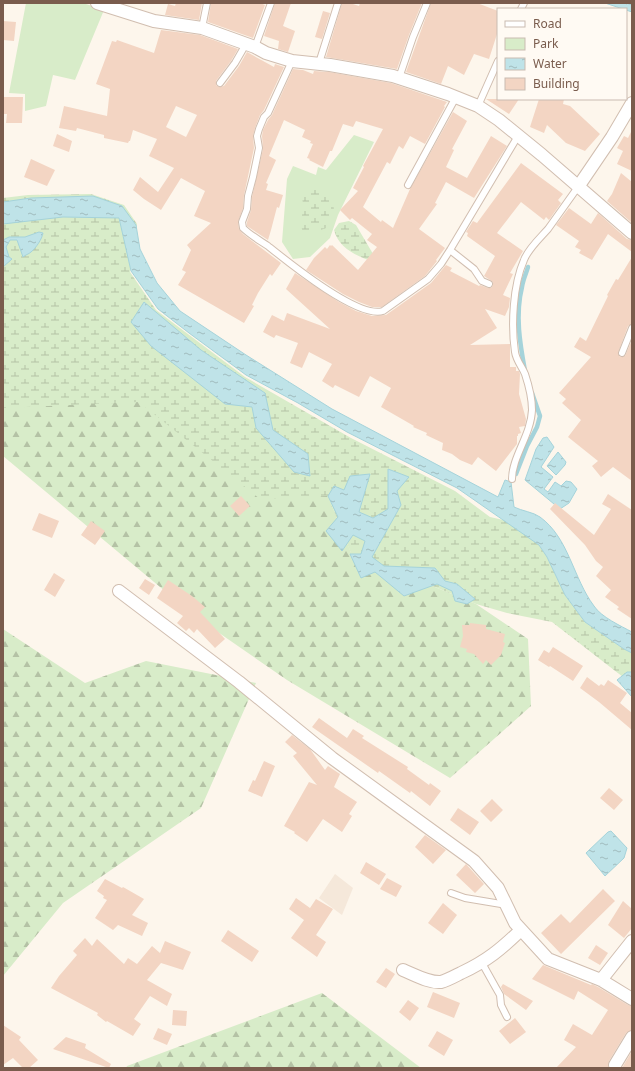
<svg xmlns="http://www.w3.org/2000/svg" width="635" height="1071" font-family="'Noto Sans',sans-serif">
<defs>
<pattern id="forest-firs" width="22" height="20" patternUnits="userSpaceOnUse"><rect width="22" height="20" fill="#d8ecc9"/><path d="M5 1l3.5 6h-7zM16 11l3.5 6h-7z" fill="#b4c2a5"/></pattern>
<pattern id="wetland-marsh" width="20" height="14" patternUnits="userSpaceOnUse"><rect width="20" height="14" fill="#d8ecc9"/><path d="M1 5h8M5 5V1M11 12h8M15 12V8" fill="none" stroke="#b4c2a5"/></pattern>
<pattern id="water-ripples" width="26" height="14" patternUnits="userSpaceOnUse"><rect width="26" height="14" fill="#bfe3e8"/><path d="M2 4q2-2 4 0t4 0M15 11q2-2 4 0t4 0" fill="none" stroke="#a0bbbe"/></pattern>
</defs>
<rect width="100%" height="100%" fill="#fdf6ec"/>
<path fill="#f5e8da" d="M335,874L353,888L342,915L319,898Z"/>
<path fill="#d8ecc9" d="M26,3H83L104,10L75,80L53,75L46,106L25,111V94L9,93Z
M354,135L374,142L338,215L330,238L310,257L293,259L282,242L287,179L293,166L316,175L318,167L326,170Z"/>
<path fill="url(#forest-firs)" d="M3,398L139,401L328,496L361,577L384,566L476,604L528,639L531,706L450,778L287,680L196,617L3,456Z
M3,629L85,683L146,661L256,683L201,808L63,903L3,976Z
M322,993L421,1068H126L127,1066Z"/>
<path fill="url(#wetland-marsh)" d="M315,188L325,193L334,208L331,216V226L316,232H303C299,223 303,215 303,206C303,199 301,200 304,193Z
M91,194L124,205L137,224L130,272L156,310L245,377L351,438L455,491L490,517L512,522L539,545L547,557L565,595L585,622L624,649L632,653V684L552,622L507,613L476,604L384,566L361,578L328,496L260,499L139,402L3,408V198L28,195Z
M349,221L356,225L376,259L373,262C356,255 339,249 334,230L339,223Z"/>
<path fill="url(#water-ripples)" stroke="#a5d3da" d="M605,3H626L632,5V12Z
M93,196L122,206L136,225L140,249L157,283L180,311L246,355L332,409L498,497L505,480L511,482L514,507C522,511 533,512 540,517C569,538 573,578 594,606C601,617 621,626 632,632V653L624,649L585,622L565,595L547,557L539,545L457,488L347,432L298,403L246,375L189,333L158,309L131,271L119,218L63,217L3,224V202L31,198Z
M39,232L43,233C42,239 36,248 31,252C29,254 25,255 23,257L17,240H10L6,247L9,257L12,259L3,267V240L9,237H25Z
M144,302L201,350L265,393L273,430L308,454L310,476L294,472L256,428L252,407L225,404L151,346L131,322Z
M547,437L554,447L541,467L553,477L544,489L548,492L555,482L561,486L566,481L571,482L577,489L569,503L560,509L525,480L536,449L543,438Z
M558,452L566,462L565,465L556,475L547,466Z
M388,469L409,477L397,491L401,505L372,557L384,566L435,568L445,581L457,584L475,599L467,604L455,601L452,591L437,584L404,596L375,572L361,578L350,554H361L365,541L353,535L342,551L326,531L338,517L328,496L334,486L344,490L350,476L370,474L359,512L373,518L388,509Z
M627,672H632V697L617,680Z
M611,831L627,848L624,858L605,876L586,853L608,832Z"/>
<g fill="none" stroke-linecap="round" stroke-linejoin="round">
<path stroke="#a5d3da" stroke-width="4.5" d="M525,371C520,344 515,315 522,287C523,280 526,274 528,267
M516,474L527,446L537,427L540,416L532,393"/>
</g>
<path fill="#f3d5c3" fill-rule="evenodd" d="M176,3H202L199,20L165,15L168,4L175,6Z
M211,3H260L265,5L253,38L208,22Z
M275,3H291L283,26L295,31L288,52L278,49L279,41L264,36Z
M342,3H350L359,6L360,3H422L409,35L397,69L326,57Z
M431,3H477L498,11V31L489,59L474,54L464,75L448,66L441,84L406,72Z
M323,11L330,13L322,39L315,37Z
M3,21L16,22L14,41L3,40Z
M161,30L200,35L238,49L231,61L216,81V85L219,87L224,86L239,66L247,52L274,67L275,64L284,67L264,110L260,115L255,128L253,136L254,148L244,195L243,208L238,222L239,229L243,234L281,263L272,276L270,274L258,293L252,305L254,306L244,323L178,285L186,272L182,270L191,250L187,245L211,223L194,216L205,191L181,178L161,210L144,199L133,190L140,177L158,192L174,168L149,156L157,139L133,130L130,141H129L128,143L104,138V135L77,128L76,131L59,128L64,106L107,116L110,89L96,84L112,41L116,42L117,40L154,53ZM176,106L197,115L186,137L166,127Z
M293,69L303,70L313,74L314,71L329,72L391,83L447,102L444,106L445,107L425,144L410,136L403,149L399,146L390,164L387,162L363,207L381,222L382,220L393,228L410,189L453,112L467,121L452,149L454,150L446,167L467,178L491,136L507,146L474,198L446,182L435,203L437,204L419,229L445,248L436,260L437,261L425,276L382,307H372L359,302L343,294L306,270L314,258L325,247L327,249L330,245L331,246L332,245L358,270L377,247L367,240L372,234L352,218L350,220L340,210L358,191L353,188L364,167L363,166L383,129L356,121L353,127L343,124L332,151H330L323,167L309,160L310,159L307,158L313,144L310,143L311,141L302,137L305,130L284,120L269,156L276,160L266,183L268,184L266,190L283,195L279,208L277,207L271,230L268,240L247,226V222L251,210L252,197L263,149L262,136L263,130L268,120L272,115Z
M4,97H23L22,123H6L7,114H3Z
M486,99H519L509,114Z
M539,99H564L563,104L570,106L600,134L585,151L566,143L547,125L544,133L530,127Z
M632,130V171L617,164L623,151L617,148L624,136L628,138Z
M57,134L72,141L69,152L53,146Z
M31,159L55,170L47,186L24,177Z
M521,163L563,194L558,200L561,203L549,220L546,217L544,220L521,202L497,233L523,251L510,273L513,274L503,295L510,298L509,307L505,316L485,309L497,328L470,345L510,344V367H516V371H519L520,374L519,394L526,419L525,426L519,427L521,433L518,434V436H517V444L496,471L478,457L472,465L460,460L452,454L442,450L443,443L426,435L427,433L413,427L414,426L381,407L391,388L370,376L359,397L335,385L333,388L322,381L332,364L309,352L302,368L290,363L298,343L276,335L274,338L263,332L272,315L284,321L287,313L330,329L286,289L295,273L339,302L356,311L372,316L386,315L431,283L446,265L452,268L450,271L479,286L480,285L488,288H491L493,285V282L484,276L495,256L467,236L468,233L466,232L473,221L477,223Z
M621,173L632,182V223L607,201L612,194Z
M569,208L591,224L598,213L627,239L632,240V252L608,234L592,260L579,253L581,250L575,247L579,241L556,225Z
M632,257V324L628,326L618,353L620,357L625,356L632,340V481L613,467L601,477L592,466L598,461L568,437L581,420L562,403L566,399L559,393L591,357L574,347L580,337L586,341L608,296L607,295L616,279L618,280Z
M608,494L632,510V619L617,609L619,607L605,597L611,590L596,576L603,567L596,561L585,545L550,509L555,503L594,535L611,509L602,504Z
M241,496L250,506L239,516L230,506Z
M39,513L59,521L52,538L32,530Z
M91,521L105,531L95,545L81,535Z
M54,573L65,580L55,597L44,590Z
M145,579L155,585L149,595L139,588Z
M168,580L192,596L205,607L200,612L225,639L215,648L197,629L194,633L189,628L186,631L177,623L183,616L157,598Z
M470,623L486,625V629L505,634L503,642L505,643L501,655L491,665L486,660L483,664L474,654L466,652L467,649L460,647L463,636L462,625H470Z
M553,647L583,666L573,681L550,666L549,667L538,660L544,650L549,653Z
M587,677L599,686L601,684L604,686L608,680L627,693L620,703L632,713V730L599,702L580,688Z
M319,718L347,738L353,729L364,736L362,738L408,767L407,769L429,785L430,783L441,791L430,806L411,791L410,793L379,771L378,773L312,727Z
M292,735L310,749L325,770L328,766L340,774L334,787L357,802L349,814L352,816L342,832L323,819L307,842L294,833L295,832L284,826L309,782L317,785L293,756L297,753L285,742Z
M264,761L275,766L262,797L248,791L253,780L255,781Z
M609,788L623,800L614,810L600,798Z
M492,799L503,810L491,822L480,811Z
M458,808L479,822L470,835L450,820Z
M425,835L446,850L433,864L415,847Z
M366,862L386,874L379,885L360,873Z
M466,864L484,884L475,893L456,875Z
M387,878L402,886L396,897L380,889Z
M105,879L122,888L123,887L144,899L132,915L148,923L142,936L118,925L113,930L95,918L107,900L103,898L104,896L97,891Z
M603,889L615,901L561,954L541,933L561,914L570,923Z
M296,898L310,908L316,899L333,909L316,935L326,942L317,957L291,938L304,920L289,909Z
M623,901L632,909V928L624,938L608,925Z
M443,903L457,915L443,934L428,923Z
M228,930L259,951L252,962L221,941Z
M85,938L92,946L97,939L124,964L128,958L137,964L152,946L160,953L165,941L191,952L183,970L161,963L147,980L172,994L167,1006L150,996L134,1019L141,1024L133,1036L107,1021L106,1022L97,1015L98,1013L51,988L59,976L77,955L73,951Z
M596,945L608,953L600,965L588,958Z
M543,965L591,985L592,984L598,987L628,1005L632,1006V1030L626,1033L609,1061L608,1068H556L576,1047L564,1040L573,1024L592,1035L608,1010L578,991L574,1000L532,979Z
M386,968L395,974L386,988L376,982Z
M503,984L533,1001L526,1010L504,994L501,987Z
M433,992L460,1003L454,1018L427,1007Z
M408,1000L419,1008L410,1021L399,1012Z
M173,1010L187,1011L186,1026L172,1025Z
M515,1018L526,1032L510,1044L499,1031Z
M3,1025L21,1037L19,1040L38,1060L29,1068H23L13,1058L3,1065Z
M158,1028L172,1034L167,1045L153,1039Z
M437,1031L453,1040L444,1056L428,1046Z
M66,1037L86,1044L85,1048L111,1064L109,1068L53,1049Z
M632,1051V1068H622Z"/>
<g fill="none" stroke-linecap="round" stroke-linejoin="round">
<g stroke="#d1beb0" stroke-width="8">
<path id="service" d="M521,9L524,3
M202,28L207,3
M255,47L271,3
M292,61L268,113L264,117L259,129L257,136L259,148L253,177L248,196L247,209L242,222L243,228C250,235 259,240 268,246C288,262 358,319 383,311L428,279L441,264L450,250L518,136
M319,63L338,3
M399,78L413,37L427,3
M220,83L235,63L246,44
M478,106L498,61
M408,185L456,97
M450,250L474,269L482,281L489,284
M622,353L632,328
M512,479C512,457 531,435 532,410C532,398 529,386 525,374C522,367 516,360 515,352C511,325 513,285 524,260C528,249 540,238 548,229C558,215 568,201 578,187
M451,893L465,898L507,905
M482,963L496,988L500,995L501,1005L507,1017"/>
</g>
<g stroke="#d1beb0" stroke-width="14">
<path id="minor" d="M97,3L154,21L202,28L255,47L266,53L292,61L330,65L393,76L448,94L478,106L499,120L542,155L632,233
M578,187L612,137L632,103
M119,591L239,682L332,758L474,861L498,888L515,923L548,959L601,980L632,999
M403,970C415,975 429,983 441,982C448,980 455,976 461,973C487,961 501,949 521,930
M601,980L632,941
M615,1065L632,1037"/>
</g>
<use href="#service" stroke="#fff" stroke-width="6"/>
<use href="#minor" stroke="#fff" stroke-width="12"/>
</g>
<rect width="635" height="1071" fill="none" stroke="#7a5c4d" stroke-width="8"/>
<rect x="497" y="8" width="130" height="92" fill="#fffaf3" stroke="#cabbb1"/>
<rect x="505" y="21" width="20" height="6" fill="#ffffff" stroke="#cabbb1"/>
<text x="533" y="28" font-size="12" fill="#7a5c4d">Road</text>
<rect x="505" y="38" width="20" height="12" fill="#d8ecc9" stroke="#cabbb1"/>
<text x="533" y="48" font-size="12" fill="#7a5c4d">Park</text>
<rect x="505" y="58" width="20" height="12" fill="url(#water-ripples)" stroke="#cabbb1"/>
<text x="533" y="68" font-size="12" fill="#7a5c4d">Water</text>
<rect x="505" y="78" width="20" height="12" fill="#f3d5c3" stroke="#cabbb1"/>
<text x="533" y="88" font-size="12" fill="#7a5c4d">Building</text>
</svg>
